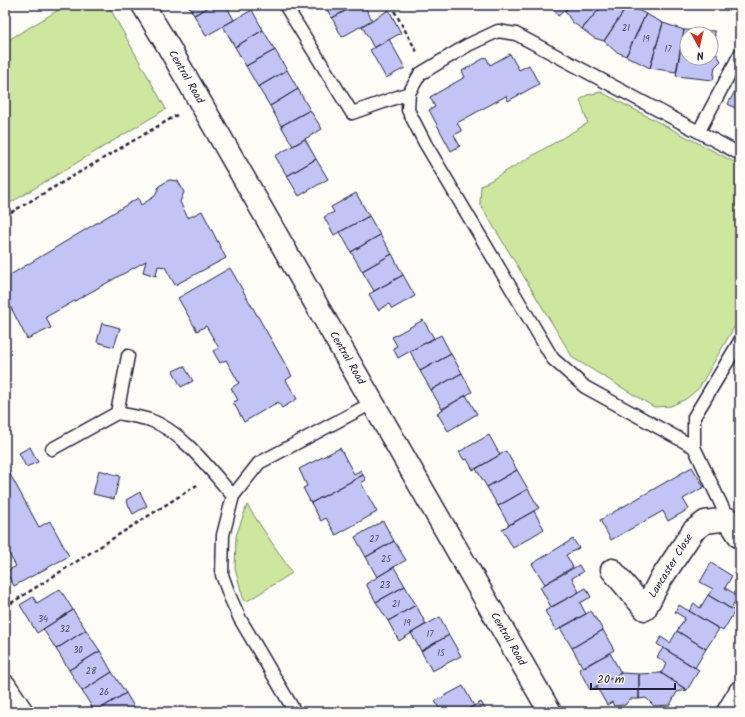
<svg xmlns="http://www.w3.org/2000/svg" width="745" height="717" font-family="Kalam,sans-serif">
<rect width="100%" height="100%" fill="#fdfcf7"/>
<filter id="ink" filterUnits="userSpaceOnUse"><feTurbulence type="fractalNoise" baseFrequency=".025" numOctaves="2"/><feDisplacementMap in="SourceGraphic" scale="8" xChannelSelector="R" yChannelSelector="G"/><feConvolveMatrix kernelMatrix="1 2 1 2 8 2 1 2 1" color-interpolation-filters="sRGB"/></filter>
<g filter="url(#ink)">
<path fill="#cde89e" stroke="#78856c" d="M67,5H108L166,109L5,206V42Z
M601,92L740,165V317L699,388L686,399L671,406L654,407L573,358L480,204L481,186L588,123L580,100L587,95Z
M247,505L292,573L249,600L244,601L235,569L236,536Z"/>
<path fill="#c2c4f6" stroke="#22223b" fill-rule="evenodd" d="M188,5H213L194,15Z
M213,5H226L234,20L206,36L194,15Z
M324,5H356L332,18Z
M356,5H364L372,20L342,37L332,18Z
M550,5H571L558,16Z
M571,5H603L582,29L572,22L565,11Z
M603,5H628L604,41L594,38L582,29Z
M628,5L646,14L626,56L615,51L604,41Z
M252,10L263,30L235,47L223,26Z
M389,10L401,33L374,48L362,26Z
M646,14L663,23L650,68L626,56Z
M663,23L684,30L676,72L650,68Z
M263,30L275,50L246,66L235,47Z
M684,30L715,31L714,50L721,61L715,67L713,80L676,76ZM687,34H711V58H687Z
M389,39L405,68L386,78L370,50Z
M275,50L287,70L258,87L246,66Z
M510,54L519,70L529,65L539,84L508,101L506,96L457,123L462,131L454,135L460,146L451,151L429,110L435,107L430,97L465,77L462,71L486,57L490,65Z
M287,70L298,89L270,106L258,87Z
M740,82V111L728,104Z
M298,89L310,110L281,126L270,106Z
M310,110L322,129L293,146L281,126Z
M305,139L316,159L287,176L275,156Z
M316,159L328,179L299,196L287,176Z
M169,180L178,181L184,192L180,202L188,218L202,211L226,258L175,285L165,267L158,266L156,276L143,272L146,261L46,317L51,328L27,339L5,296V278L138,198L141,205L155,196L159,186Z
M356,193L369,216L334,235L324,217L334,212L331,207Z
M369,216L380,235L351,252L340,232Z
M380,235L392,254L362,271L351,252Z
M392,254L403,275L374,291L362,271Z
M230,268L292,376L286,380L297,399L282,408L278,402L244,422L233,402L238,400L231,388L239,383L226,360L220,363L213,351L219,348L206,326L197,331L178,298Z
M403,275L415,296L392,309L389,304L378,310L369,294Z
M423,320L434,338L398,358L393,348L397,346L392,337Z
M102,323L120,328L114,347L97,342Z
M441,335L451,354L420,371L410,351Z
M451,354L462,373L431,390L420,371Z
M184,366L193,381L181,387L173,371Z
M462,373L472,392L442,409L431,390Z
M466,395L477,414L448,431L437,413Z
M489,435L500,455L473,470L467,459L464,460L459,452Z
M30,447L38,462L26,467L19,453Z
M340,448L354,474L361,470L363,475L311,503L303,488L307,486L299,469Z
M506,451L517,470L487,487L476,469Z
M5,465L39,527L50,521L69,556L14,586L6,572L16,566L7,551L5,552Z
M692,467L704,487L683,499L689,509L668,521L663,511L611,540L600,520Z
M99,470L120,476L114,499L93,494Z
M517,470L528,489L498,506L487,487Z
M363,475L366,480L361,483L377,512L336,535L326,518L321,521L311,503Z
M528,489L539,508L509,525L498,506Z
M140,492L147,506L133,514L126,500Z
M534,511L544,529L513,548L502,529Z
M383,521L394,541L366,557L355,537Z
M573,539L579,548L566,555L573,567L545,584L532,564Z
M394,541L406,560L377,577L366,557Z
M711,563L732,576L725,588L739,596L731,609L708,595L713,589L700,582Z
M579,565L583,572L572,578L579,592L551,607L540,587Z
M394,567L405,586L376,602L366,584Z
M405,586L416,605L388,621L376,602Z
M586,588L591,597L580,603L586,614L556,631L545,611Z
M60,589L73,610L37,633L20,605L33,597L37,603Z
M708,595L735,611L723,631L689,611L694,603L700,608Z
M416,605L426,624L399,641L388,621Z
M679,605L719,629L706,649L677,631L685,618L675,612Z
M73,610L86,630L56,649L43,629Z
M591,611L603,630L572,648L560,628Z
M440,617L449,635L421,651L411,633Z
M86,630L100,651L69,670L56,649Z
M603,630L614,650L583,668L572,648Z
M677,631L706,649L695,668L657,644L661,637L670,643Z
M449,635L461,656L432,671L421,651Z
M663,648L699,670L687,690L661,673L667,664L657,657Z
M100,651L112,672L82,691L69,670Z
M610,653L621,673L590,690L579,669Z
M112,672L126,693L95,712L82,691Z
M621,673L639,674V699H630L625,705L614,706L612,702L607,705L596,686Z
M661,673L687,690L677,692L670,705L654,706L646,698L639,699V674Z
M463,686L474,706L463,712H441L435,701Z
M126,693L137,712H95Z
M481,702L487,712H463L474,706Z"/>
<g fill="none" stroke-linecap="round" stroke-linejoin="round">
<g stroke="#22223b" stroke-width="15">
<path id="service" d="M285,5L352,113L409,93
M699,131L740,54
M117,413L128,356
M694,447L585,387L553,359L425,143L408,110L409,93L420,74L468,45L498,31L516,34L740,154
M52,449L117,413C127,415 139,417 150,420C182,431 211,471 233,496
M728,519L694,447V417L740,341
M295,712L240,619L230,597L222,575L223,535L233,496L259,463L372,403"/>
</g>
<g stroke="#22223b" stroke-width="25">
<path id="minor" d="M143,5L168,46L550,712
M612,570L645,609L659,582L693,531L705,522L728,519L740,537
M5,686L22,712
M728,712L740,692"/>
</g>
<path stroke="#22223b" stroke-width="2.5" stroke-dasharray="4 3" stroke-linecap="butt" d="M391,5L417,52
M5,216L177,115
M5,607L197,485"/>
<use href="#service" stroke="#fdfcf7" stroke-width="12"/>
<use href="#minor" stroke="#fdfcf7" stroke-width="22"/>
</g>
</g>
<g text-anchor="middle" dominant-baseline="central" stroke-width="3" stroke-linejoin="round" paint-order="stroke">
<g font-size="9" fill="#4a4a6a">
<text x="626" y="28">21</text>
<text x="646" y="39">19</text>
<text x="668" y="49">17</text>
<text x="374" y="539">27</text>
<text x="386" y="559">25</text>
<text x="385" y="585">23</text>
<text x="396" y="604">21</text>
<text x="43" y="619">34</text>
<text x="407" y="623">19</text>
<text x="65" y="629">32</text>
<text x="430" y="634">17</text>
<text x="78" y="650">30</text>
<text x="441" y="653">15</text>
<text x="91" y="671">28</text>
<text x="104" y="692">26</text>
</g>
<g font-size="11" fill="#22223b" stroke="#fdfcf7">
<text transform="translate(186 77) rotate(60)">Central Road</text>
<text transform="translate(347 358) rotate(60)">Central Road</text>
<text transform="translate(671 566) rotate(-58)">Lancaster Close</text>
<text transform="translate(508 639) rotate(60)">Central Road</text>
</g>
</g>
<rect width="745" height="717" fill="none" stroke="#fdfcf7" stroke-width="20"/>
<rect x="10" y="10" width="725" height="697" fill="none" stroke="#22223b" stroke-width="1.5" filter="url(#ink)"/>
<g transform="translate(699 46) rotate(172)"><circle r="19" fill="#fdfcf7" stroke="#a5a5ac"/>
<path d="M0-3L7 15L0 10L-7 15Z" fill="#c8321e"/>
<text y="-6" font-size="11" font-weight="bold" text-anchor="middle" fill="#22223b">N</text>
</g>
<path d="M591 683v6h84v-6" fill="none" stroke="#22223b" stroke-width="2"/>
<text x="597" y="683" font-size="12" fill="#22223b" stroke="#fdfcf7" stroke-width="3" paint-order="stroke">20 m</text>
</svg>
